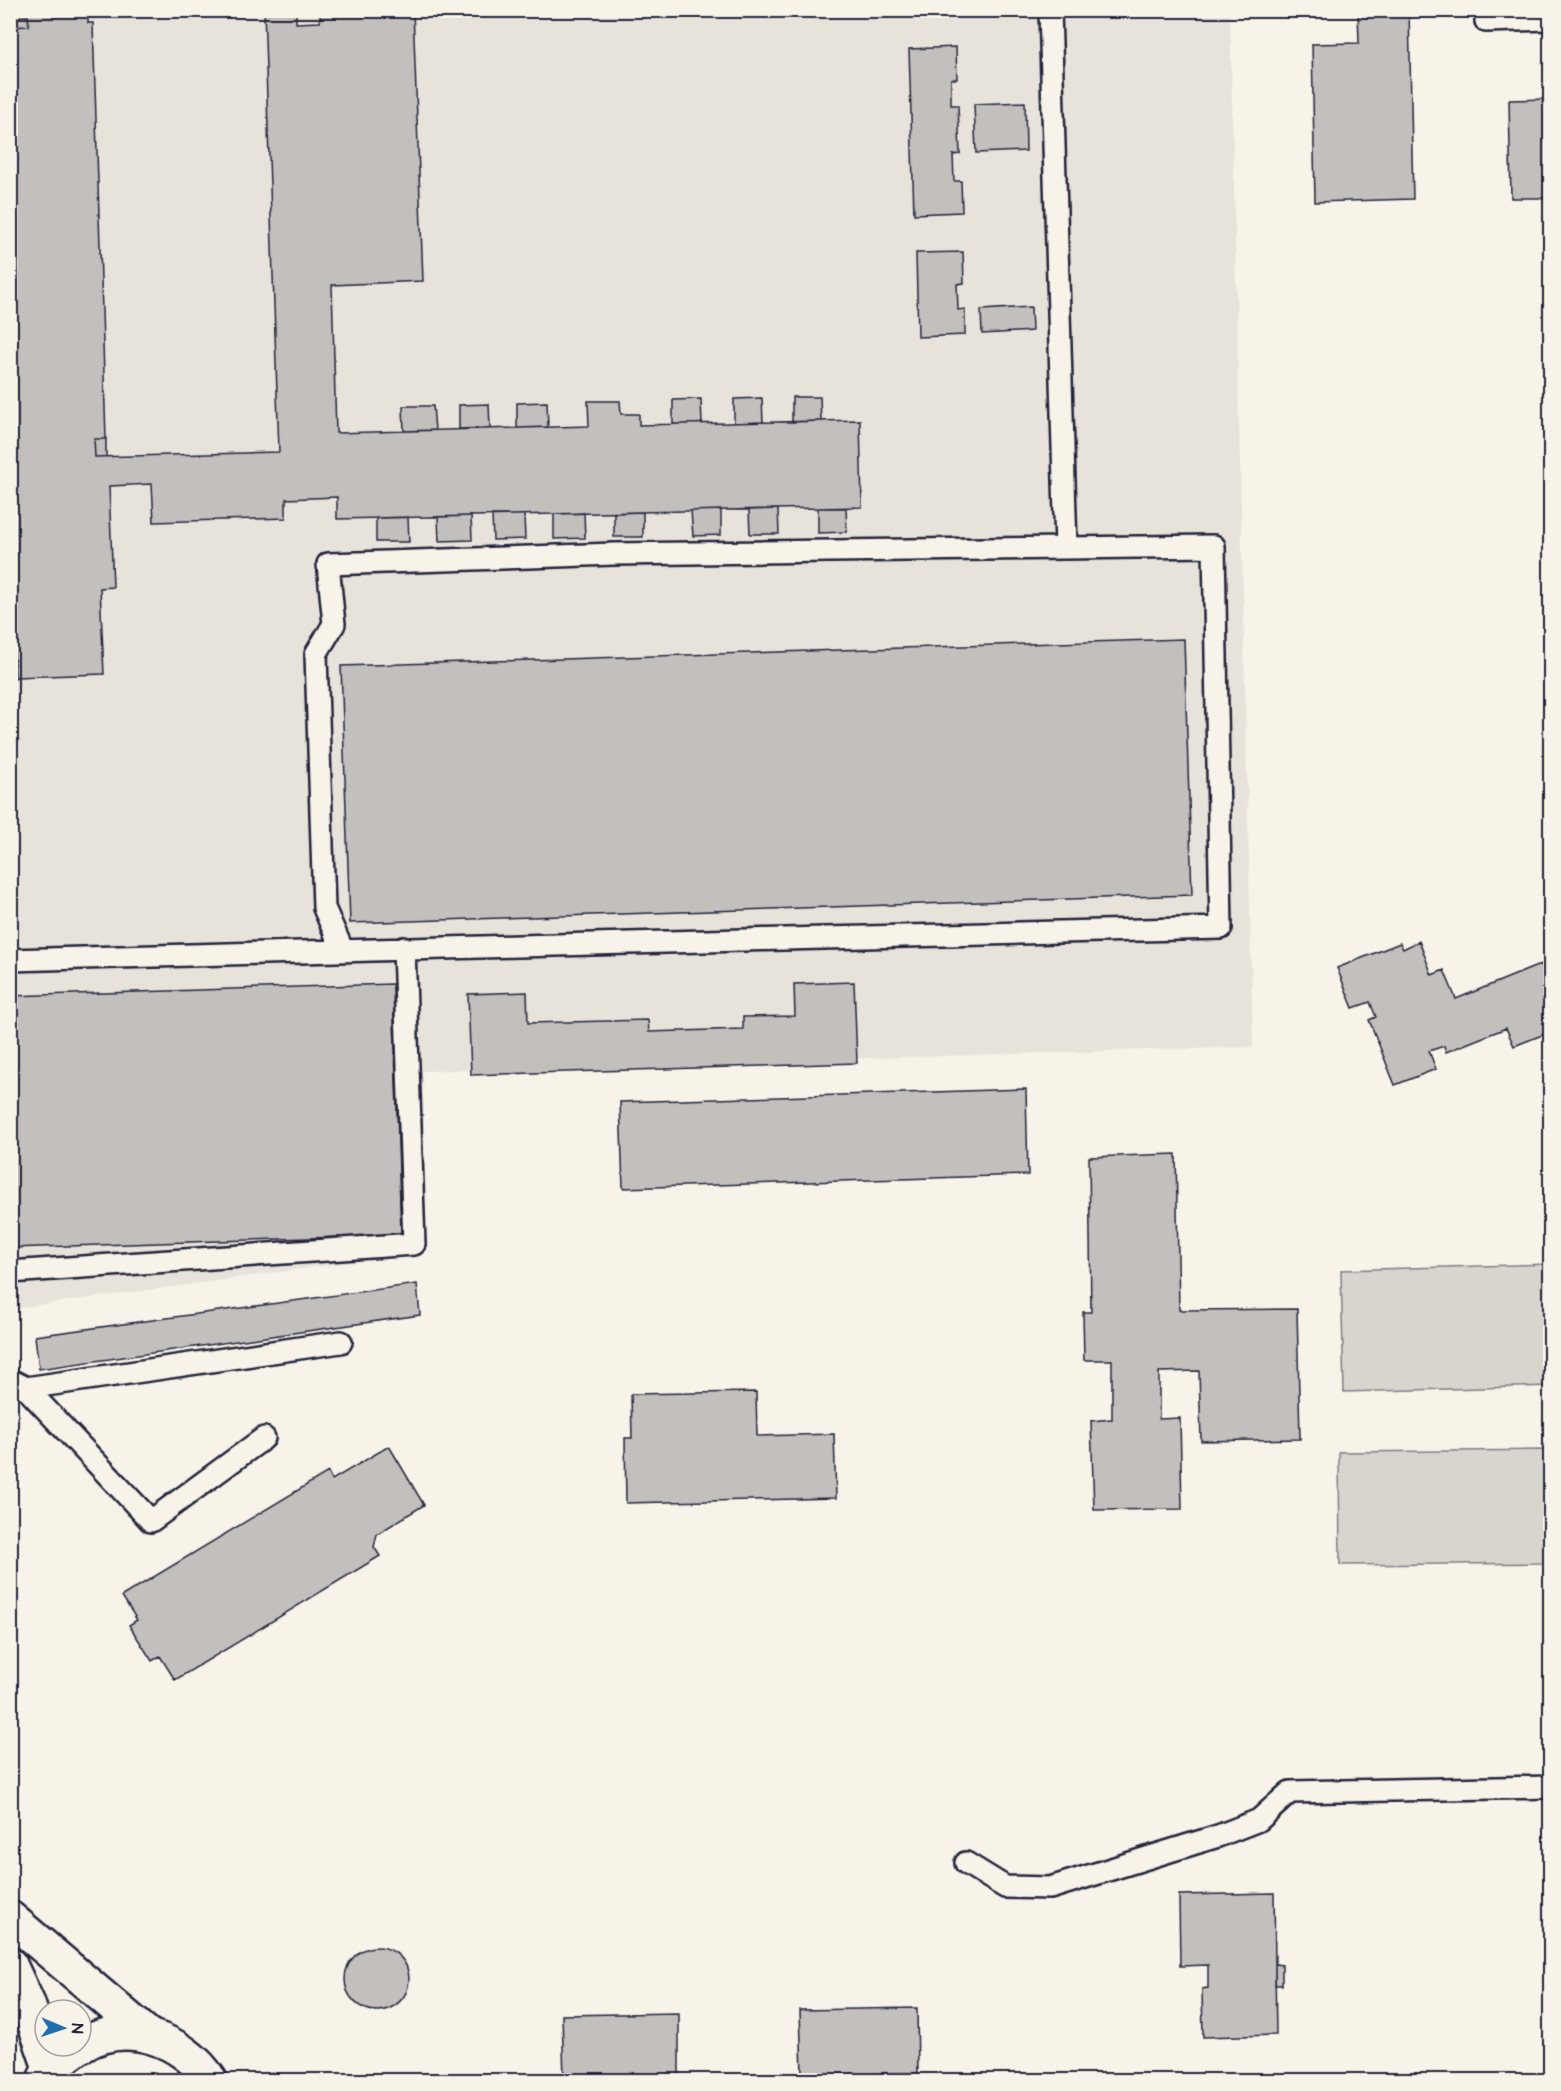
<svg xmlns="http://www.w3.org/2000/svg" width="1561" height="2091" font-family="'Architects Daughter',sans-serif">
<rect width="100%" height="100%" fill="#f7f3e8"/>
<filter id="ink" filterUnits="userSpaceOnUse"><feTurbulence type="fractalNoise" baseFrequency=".0167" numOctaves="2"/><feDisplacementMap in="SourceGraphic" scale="12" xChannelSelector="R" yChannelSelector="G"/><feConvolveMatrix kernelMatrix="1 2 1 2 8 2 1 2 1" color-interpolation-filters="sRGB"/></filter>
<g filter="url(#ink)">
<path fill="#e7e3db" d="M10,11H1230L1253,1047L423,1071L426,1252L11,1309Z"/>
<path fill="#d8d5cf" stroke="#7d7c85" stroke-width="1.5" d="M1550,1264V1386L1344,1392L1341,1270Z
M1550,1450V1563L1340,1565L1339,1452Z"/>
<path fill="#c2bfbd" stroke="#22223b" stroke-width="1.5" d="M10,10H88V23H93L106,439H94L95,457L279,452L264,10H296V23L320,22V10H413L423,281L332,285L336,433L589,426L588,401H620L621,414H639V425L860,420L862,507L337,519V497L286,499V518L154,522L152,484L109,486L113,587L100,588L104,674L15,677L10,528V27L29,26L28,16L10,17Z
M1358,10H1409L1413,199L1315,202L1312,44L1359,43Z
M28,16L29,26L10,27V17Z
M956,47L957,79H951V105H958L960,154L953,155L954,181H961L962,212L914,214L909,49Z
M1550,99V198H1511L1509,100Z
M1025,102L1026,151L976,153L974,104Z
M963,252L964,283L957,284L958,310L965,309V335L918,337L916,253Z
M1031,307L1032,331L982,334L981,310Z
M792,397H820L821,421L792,422Z
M762,398L763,422L734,423V399Z
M701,399L702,424H673V400Z
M547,402L548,427L517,428V403Z
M489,404L490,428L459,429V405Z
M403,406H433L435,430L404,431Z
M94,439H106V457H95Z
M818,508H846L847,532L818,533Z
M778,509L779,534H750L749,510Z
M721,510V535L693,536L691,511Z
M643,512V537H614V513Z
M584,513L585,538L554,539V514Z
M492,515H524L525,539L493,540Z
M471,516L472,540L439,541L438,517Z
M408,517L409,542H376V518Z
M10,528L15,677V679H10Z
M1184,639L1192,895L350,923L341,666Z
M1419,941L1432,975L1444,970L1456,999L1542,964L1550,984V1032L1514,1046L1506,1028L1446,1052L1444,1046L1429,1051L1436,1069L1395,1085L1369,1020L1376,1017L1370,1002L1353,1008L1337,968L1400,943L1403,949Z
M854,982L857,1063L471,1075L468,994L527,992L528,1023L648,1020L649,1032L743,1029V1017L795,1016L794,984Z
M393,984L401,1235L10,1248V996Z
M1026,1089L1028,1175L623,1188L620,1102Z
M1176,1154L1179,1310L1297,1309L1300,1439L1201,1441L1199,1371L1159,1372V1419L1180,1418L1182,1509L1094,1510L1091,1421L1112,1419V1360H1084L1083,1312H1091L1089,1157Z
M417,1284L420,1315L39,1369L35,1336Z
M756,1392L757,1436L834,1434L836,1498L626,1503L625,1438H632L631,1394Z
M389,1446L424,1505L377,1534L374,1547L380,1556L175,1680L160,1656L152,1661L129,1625L137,1620L122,1596L328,1472L332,1480Z
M1548,1691H1550V1731H1549Z
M1274,1893L1276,2035L1203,2037L1202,1989L1208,1988V1965L1180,1966L1179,1895Z
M345 1979a32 32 0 1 1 64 0a32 32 0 1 1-64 0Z
M1275,1964L1282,1965V1985H1275Z
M917,2008L918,2073L802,2075L800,2010Z
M679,2013V2077L564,2080L562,2015Z"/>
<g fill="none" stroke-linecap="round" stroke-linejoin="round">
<g stroke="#22223b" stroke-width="26">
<path id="service" d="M1050,10L1066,548
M1486,10V21L1550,19
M10,960C414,947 817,939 1221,928L1214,546L614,554L328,564L334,624L316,654L324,908L342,949
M10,1272L414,1244L404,948
M10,1380L26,1388L151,1521L264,1438
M26,1388L341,1342
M966,1863L1005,1887L1050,1888L1218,1836L1259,1820L1290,1792L1550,1787"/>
</g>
<g stroke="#22223b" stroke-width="38">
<path id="tertiary" d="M10,1918L148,2035
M10,1965L28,2004L50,2068"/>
</g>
<g stroke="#22223b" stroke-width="38">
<path id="primary" d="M81,2046C125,2018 184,2039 210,2080
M44,2080L50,2068L80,2046"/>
</g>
<use href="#service" stroke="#f7f3e8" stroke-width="21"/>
<use href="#tertiary" stroke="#f7f3e8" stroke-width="33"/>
<use href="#primary" stroke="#f7f3e8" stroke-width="33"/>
</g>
</g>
<rect width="1561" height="2091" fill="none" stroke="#f7f3e8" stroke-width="36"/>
<rect x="18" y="18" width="1525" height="2055" fill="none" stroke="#22223b" stroke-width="2" filter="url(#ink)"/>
<g transform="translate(63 2028) rotate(92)"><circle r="28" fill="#f7f3e8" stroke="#a29fa3" stroke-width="1.5"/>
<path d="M0-4.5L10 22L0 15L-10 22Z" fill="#1f6fb2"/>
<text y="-9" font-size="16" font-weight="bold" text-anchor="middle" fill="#22223b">N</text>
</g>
</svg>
